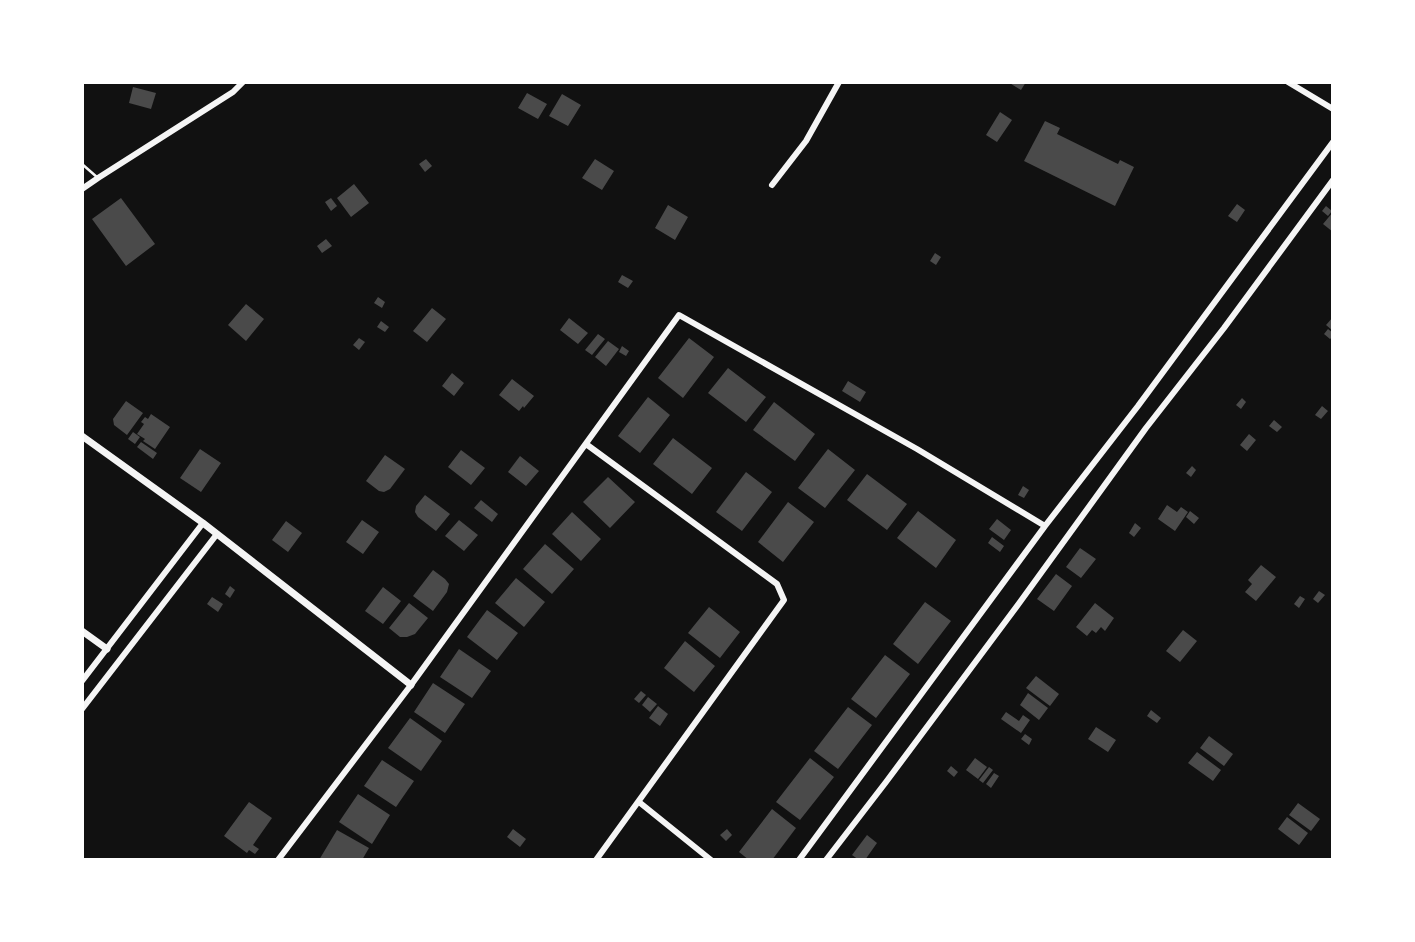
<svg xmlns="http://www.w3.org/2000/svg" width="1415" height="942" font-family="'Work Sans',sans-serif">
<rect width="100%" height="100%" fill="#111"/>
<path fill="#4a4a4a" d="M1008,82H1026L1021,90Z
M133,87L156,93L151,109L129,103Z
M527,93L547,104L538,119L518,108Z
M562,94L581,105L568,126L549,116Z
M1000,112L1012,120L997,142L986,135Z
M1045,121L1060,128L1057,134L1118,164L1120,160L1134,167L1115,206L1024,161Z
M426,159L432,166L425,172L419,164Z
M595,159L614,171L602,190L582,178Z
M354,184L369,203L351,217L337,198Z
M121,198L155,244L126,266L92,219Z
M331,198L337,206L331,211L325,202Z
M1237,204L1245,210L1237,222L1228,216Z
M668,205L688,217L675,240L655,228Z
M1326,206L1332,211L1328,216L1322,211Z
M1333,212V232L1323,224Z
M326,239L332,246L322,253L317,246Z
M935,253L941,257L936,265L930,261Z
M622,275L633,281L628,288L618,282Z
M378,297L385,302L382,308L374,303Z
M246,304L264,319L246,341L228,325Z
M432,308L446,319L427,342L413,331Z
M1333,317V331L1326,325Z
M569,318L588,333L578,344L560,330Z
M381,321L389,327L385,332L377,327Z
M1328,329L1333,333V337L1330,339L1324,334Z
M598,334L605,339L592,355L585,350Z
M359,338L365,342L359,350L353,345Z
M689,338L714,357L683,398L658,378Z
M608,341L619,349L606,366L595,357Z
M622,346L629,351L626,356L619,352Z
M728,368L766,397L746,422L708,393Z
M452,373L464,383L454,396L442,386Z
M512,379L534,396L524,408L523,406L519,411L499,395Z
M848,381L866,392L860,402L842,391Z
M648,397L670,415L640,453L618,436Z
M1242,398L1246,402L1241,409L1236,405Z
M126,401L143,413L127,435L114,425L113,419Z
M774,402L815,434L795,461L753,430Z
M1322,406L1328,411L1321,419L1315,415Z
M151,414L170,427L155,449L143,441L145,439L137,434L144,424L141,422L145,417L148,419Z
M1274,420L1282,427L1277,432L1269,426Z
M133,432L140,437L135,444L128,439Z
M1249,434L1256,440L1247,451L1240,445Z
M673,438L712,468L692,494L653,464Z
M141,442L157,453L153,459L137,447Z
M200,449L221,463L201,492L180,478Z
M828,449L855,470L825,508L798,488Z
M461,450L485,468L471,485L448,467Z
M385,455L405,469L390,489L384,492L379,491L366,481Z
M520,456L539,471L526,486L508,472Z
M1192,466L1196,470L1191,477L1186,473Z
M746,472L772,492L742,531L716,512Z
M867,474L907,504L887,530L847,500Z
M608,477L635,502L610,528L583,502Z
M1023,486L1029,490L1024,498L1018,495Z
M425,495L450,514L436,531L418,517L415,512L416,506Z
M481,500L498,514L492,522L474,508Z
M788,502L814,522L783,562L758,542Z
M1167,505L1177,512L1181,507L1188,512L1175,531L1158,519Z
M918,511L956,540L936,568L897,538Z
M1190,511L1199,518L1194,524L1186,517Z
M572,512L601,539L581,561L552,534Z
M997,519L1011,530L1004,540L989,529Z
M362,520L379,532L363,554L346,542Z
M459,520L478,535L464,551L445,536Z
M286,521L302,533L288,552L272,540Z
M1135,523L1141,528L1134,537L1129,533Z
M992,537L1004,546L1000,552L988,543Z
M545,544L574,569L552,594L523,569Z
M1080,548L1096,559L1081,578L1066,567Z
M1261,565L1276,577L1256,601L1245,592L1252,584L1248,580Z
M433,570L445,579L449,584L447,592L433,611L413,596Z
M1056,574L1072,586L1054,611L1037,599Z
M516,578L545,602L524,627L495,603Z
M230,586L235,590L230,598L225,594Z
M383,587L401,601L383,624L365,611Z
M1319,591L1325,595L1318,603L1313,599Z
M1300,596L1305,599L1299,608L1294,604Z
M212,597L223,604L218,612L207,604Z
M925,602L951,621L918,664L893,644Z
M409,603L428,618L415,634L407,637H400L389,628Z
M1095,603L1114,618L1105,631L1101,627L1096,633L1092,630L1087,636L1076,627Z
M709,607L740,632L720,658L688,633Z
M487,610L518,633L497,660L467,637Z
M1183,630L1197,641L1180,662L1166,651Z
M685,641L715,666L694,692L664,668Z
M459,649L491,671L472,698L440,677Z
M885,655L910,674L876,718L851,699Z
M1036,676L1059,694L1050,706L1026,688Z
M433,683L465,704L445,733L414,712Z
M641,691L646,695L639,703L634,699Z
M1028,693L1048,708L1039,720L1020,705Z
M648,697L657,704L650,712L642,705Z
M658,706L668,714L660,726L649,718Z
M848,707L872,725L838,769L814,751Z
M1151,710L1161,718L1157,723L1147,716Z
M1006,712L1019,721L1023,715L1030,720L1021,733L1001,719Z
M410,718L442,741L421,771L388,748Z
M1096,727L1116,740L1108,752L1088,739Z
M1025,734L1032,739L1029,745L1021,739Z
M1209,736L1233,754L1224,766L1200,748Z
M1197,752L1221,770L1213,781L1188,763Z
M810,758L834,777L800,820L776,802Z
M975,758L987,767L978,779L966,770Z
M382,760L414,781L396,807L364,786Z
M951,766L958,772L954,777L947,771Z
M989,767L993,770L983,783L979,780Z
M994,773L999,776L991,788L986,784Z
M358,794L390,815L372,844L339,822Z
M249,802L272,818L253,845L259,849L255,854L249,850L247,853L224,836Z
M1298,803L1320,819L1311,831L1289,815Z
M772,809L796,828L772,860H749L739,852Z
M1287,817L1308,833L1299,845L1278,829Z
M513,829L526,839L520,847L507,837Z
M727,829L732,835L726,841L720,835Z
M337,830L369,848L362,860H319Z
M867,835L877,843L865,860H859L852,855Z"/>
<g fill="none" stroke-linecap="round" stroke-linejoin="round">
<path stroke="#f5f5f5" stroke-width="2.5" d="M82,84L83,82
M82,164L98,178"/>
<path stroke="#f5f5f5" stroke-width="6" d="M1288,82L1333,109
M772,185L806,141L839,82
M82,189L98,178L233,92L243,82
M586,444L777,584L784,600L596,860
M82,681L203,523
M82,709L217,534
M639,802L711,860
M278,860L411,685L679,315L917,449L1045,526
M799,860L1045,526L1138,406L1333,142
M826,860L886,782L1020,602L1146,428L1224,328L1333,180"/>
<path stroke="#f5f5f5" stroke-width="7" d="M82,436L203,523L411,685
M82,631L107,649"/>
</g>
<rect width="1415" height="942" fill="none" stroke="#ffffff" stroke-width="168"/>
</svg>
